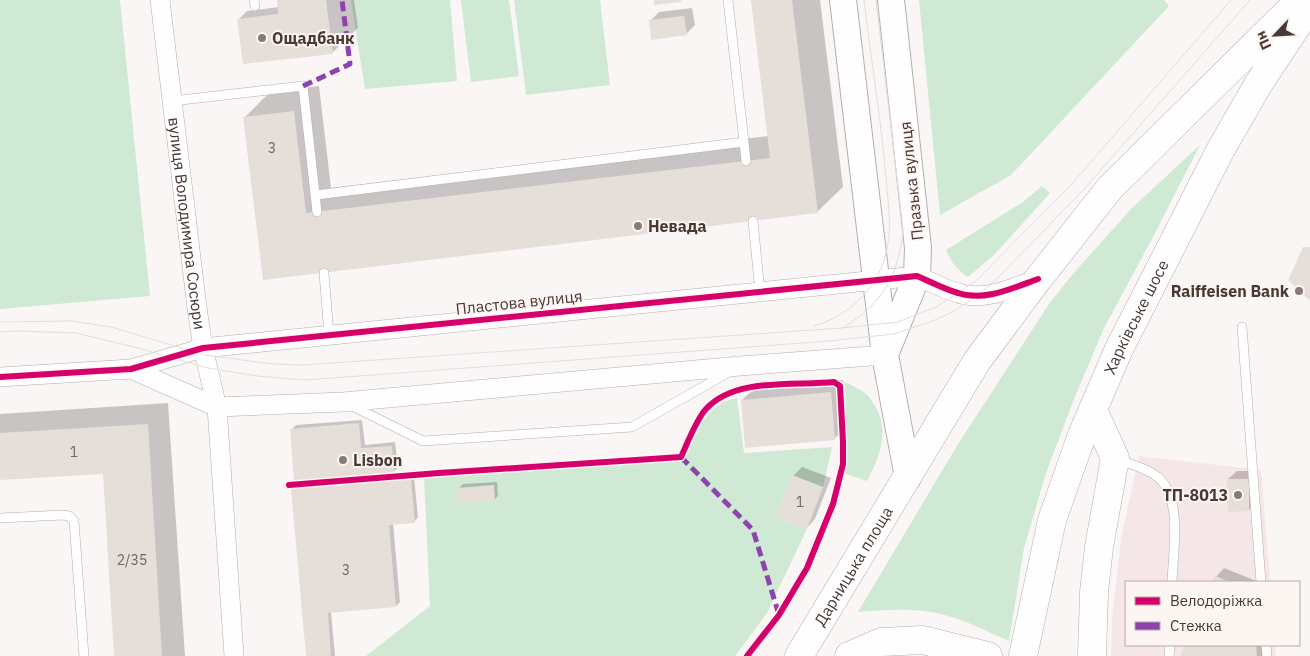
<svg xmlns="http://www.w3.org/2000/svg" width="1310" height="656" font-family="'IBM Plex Sans',sans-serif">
<rect width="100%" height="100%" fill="#faf6f5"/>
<path fill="#f5e7e7" d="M1139,456L1261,470L1270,582H1126V645H1275L1276,656H1111L1112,620L1121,539Z"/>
<path fill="#cfe9d4" d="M0,0H120L150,296L0,309Z
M351,0H450L457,81L365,89Z
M461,0H509L519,76L471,82Z
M514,0H600L610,85L526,95Z
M919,0H1164L1169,6L1011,175L940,215Z
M1200,145L1152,239L1104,328L1072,404L1046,473L1024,548L1009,641C991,633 973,624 955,618C925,607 889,609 858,612L958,444L1049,304L1072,275L1131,209Z
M1042,186L1050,193L994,255L968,277C957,270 951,262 946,250L1023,202Z
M845,382C852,386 861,389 866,394C869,396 871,400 873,403C891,428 880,457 867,481L846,474L847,452Z
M737,398L744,453L832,447L823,487L792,475L776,517L807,529L767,613L735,656H366L430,606L424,477L683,461C697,434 704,404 737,398Z"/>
<path fill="#0003" d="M278,0H354L358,28L332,53L239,19L247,11L279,7Z
M752,0H820L843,187L817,212L264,278L244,118L270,92L319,86L331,188L768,136Z
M692,8L695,25L686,34L650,21L659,12Z
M843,380L847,426L834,439L742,400L755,388Z
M168,403L185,656H116L104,472L0,479V414Z
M362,420L365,445L395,442L398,468L393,472L292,429L296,425Z
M802,467L831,478L815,519L807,528L793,476Z
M1237,471H1257V501L1249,510L1228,479Z
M414,476L418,517L414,522L393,523L400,602L396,606L331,612L335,656H307L292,490L296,486Z
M497,482L498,496L494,500L459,488L463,484Z
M1224,568L1259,582H1213L1216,577Z
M1186,645H1265V656H1182Z"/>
<path fill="#e6ded9" d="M277,0H326L333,54L243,64L237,19L278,14Z
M654,0H681V2L654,5Z
M751,0H792L818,213L263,280L243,117L294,111L306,213L770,158Z
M684,16L687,35L651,40L649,20Z
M1303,247H1310V301L1288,280Z
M831,392L835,440L745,448L741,400Z
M359,423L361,448L392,446L394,473L294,481L290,429Z
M148,424L162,656H114L103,474L0,480V433Z
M792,475L823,487L807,529L776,517Z
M411,479L415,523L389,525L396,607L328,613L331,656H306L291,489Z
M1227,479H1249V511L1228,512Z
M494,485L495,501L458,503L457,488Z
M1215,576L1230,582H1212Z
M1184,645H1256L1257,656H1181Z"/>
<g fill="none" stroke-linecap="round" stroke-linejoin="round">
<g stroke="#b5adaa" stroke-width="10">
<path id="lane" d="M254,0L255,6
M172,101L303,86L317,212
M744,142L746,161
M316,195L744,142L728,0
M753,221L760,292
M324,273L329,335
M1242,327L1261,582
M350,405L423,441L632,427L729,372
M1119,460C1132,465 1150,469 1161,480C1182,503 1173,553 1172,582
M0,518L63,515L69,516L74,521L84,656
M1266,645L1267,656
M1169,656L1170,645"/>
</g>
<g stroke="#b5adaa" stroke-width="20">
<g id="street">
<path id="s1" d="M160,0L197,308L203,348L217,407L234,656"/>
<path d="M131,369L217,407L343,402L740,366L885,355"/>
<path d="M0,377L131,369L203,348L917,276C931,282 944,289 958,293C984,302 1013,288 1038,279"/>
</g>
</g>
<g stroke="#b5adaa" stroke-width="28">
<path id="secondary" d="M843,0L885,355L908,477
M886,352L917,276L918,248L891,0"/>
</g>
<g stroke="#b5adaa" stroke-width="29">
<g id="primary">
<path id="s2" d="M799,656L977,361L1038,279L1110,188L1300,0"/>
<path id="s3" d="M1023,656L1052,520L1082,435L1119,349L1221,149L1259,83L1308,9"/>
<path d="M1092,656L1094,592L1099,547L1115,458L1093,410"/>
</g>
</g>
<g stroke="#b5adaa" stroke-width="29">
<path id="highway" d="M849,656L881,642L923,640L988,656"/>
</g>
<use href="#lane" stroke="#fefefe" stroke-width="9"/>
<use href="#street" stroke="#fefefe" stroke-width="19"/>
<use href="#secondary" stroke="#fefefe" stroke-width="26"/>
<use href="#primary" stroke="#fefefe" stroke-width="28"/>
<use href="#highway" stroke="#fefefe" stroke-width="28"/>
<path stroke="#e0dedd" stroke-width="1" d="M0,322L72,321L111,327L205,355L273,364L303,365L842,328L898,322L936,307L976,281L1071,185L1231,0
M814,326C848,316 875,291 885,257C893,231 888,205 886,178C881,119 871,59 864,0
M843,328C883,302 898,278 903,230L876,0
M0,332L17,331L76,333L138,348L208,368L257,376L305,380L829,341L894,334L935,320L954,311L977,296L1001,275L1086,187L1250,0"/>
<path stroke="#8e44ad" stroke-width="5" stroke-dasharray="10 5" stroke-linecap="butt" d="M303,86L350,64L342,0
M681,457L753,530L779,615"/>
<g stroke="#fdf5f2" stroke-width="9">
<path id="cycleway" d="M0,377L131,369L203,348L917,276C931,282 944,289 958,293C984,302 1013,288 1038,279
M289,485L439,473L681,457C687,444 697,418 706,409C735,377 795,386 834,382L840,386L843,442V464L833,504L807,568L779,615L747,656"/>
</g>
<use href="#cycleway" stroke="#d6006c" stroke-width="6"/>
</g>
<g fill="#867b78" stroke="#fdf5f2" stroke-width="2">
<circle cx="262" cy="38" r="5"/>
<circle cx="638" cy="226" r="5"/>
<circle cx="1299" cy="291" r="5"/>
<circle cx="343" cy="460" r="5"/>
<circle cx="1238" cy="495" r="5"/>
</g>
<g text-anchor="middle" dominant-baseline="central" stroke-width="4" stroke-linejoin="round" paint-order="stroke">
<g font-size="14" fill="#726560">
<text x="272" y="148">3</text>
<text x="74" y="452">1</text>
<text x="800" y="502">1</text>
<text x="132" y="560">2/35</text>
<text x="346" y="570">3</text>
</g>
<g font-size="16" font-weight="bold" fill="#483934" stroke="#fdf5f2" text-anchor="start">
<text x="272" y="38">Ощадбанк</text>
<text x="648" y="226">Невада</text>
<text x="1289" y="291" text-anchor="end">Raiffeisen Bank</text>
<text x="353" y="460">Lisbon</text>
<text x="1228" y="495" text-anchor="end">ТП-8013</text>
</g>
<g font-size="16" fill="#483934" stroke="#fdf5f2">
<text transform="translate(911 181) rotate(-96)">Празька вулиця</text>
<text stroke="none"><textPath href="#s1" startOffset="225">вулиця Володимира Сосюри</textPath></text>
<text transform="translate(519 302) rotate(-6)">Пластова вулиця</text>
<text stroke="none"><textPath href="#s3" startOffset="359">Харківське шосе</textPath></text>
<text stroke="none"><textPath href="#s2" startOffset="105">Дарницька площа</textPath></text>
</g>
</g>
<rect x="1125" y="581" width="175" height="65" fill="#fdf5f2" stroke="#b5aaa6"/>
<rect x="1135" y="597" width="25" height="8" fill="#d6006c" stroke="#b5aaa6"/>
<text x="1170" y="606" font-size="15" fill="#483934">Велодоріжка</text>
<rect x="1135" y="622" width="25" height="8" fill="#8e44ad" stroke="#b5aaa6"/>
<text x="1170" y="631" font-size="15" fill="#483934">Стежка</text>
<g transform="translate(1275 35) rotate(245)" stroke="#fdf5f2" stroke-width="4" paint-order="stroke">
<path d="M0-4L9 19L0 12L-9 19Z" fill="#483934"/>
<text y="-8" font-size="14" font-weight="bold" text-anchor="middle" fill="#483934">Пн</text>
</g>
</svg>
